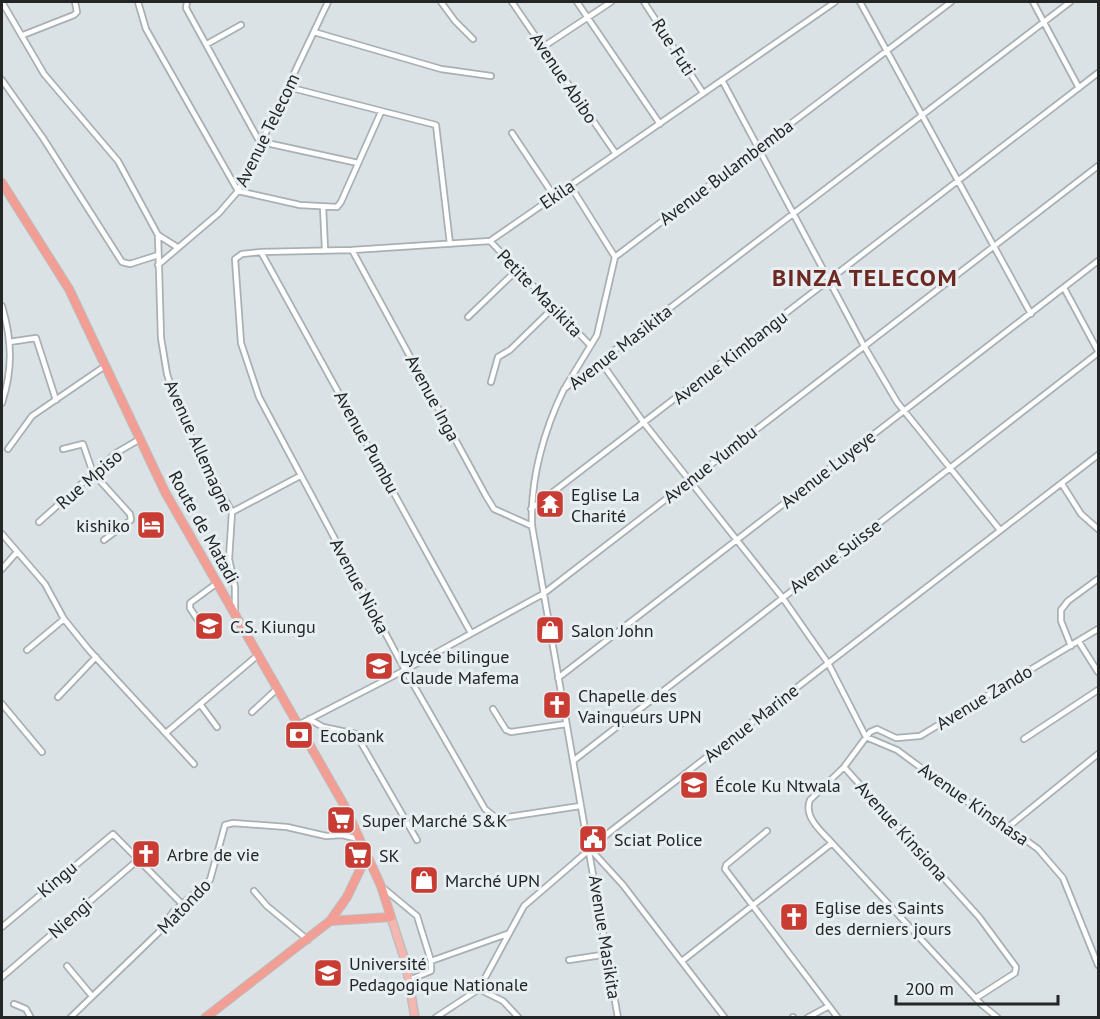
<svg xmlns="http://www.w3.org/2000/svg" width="1100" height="1019" font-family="'PT Sans',sans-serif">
<rect width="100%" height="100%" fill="#dbe2e5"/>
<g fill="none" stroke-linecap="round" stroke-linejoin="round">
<g stroke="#a9b0b3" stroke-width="8">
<path id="minor" d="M2,2L44,74L118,161L158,235L161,338L167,374L177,406L194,443L232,512L229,559L235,587V611
M138,2L146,29L238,191L300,205L337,207L341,202L381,112
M187,2L186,8L258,139L262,142L358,163
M441,2L455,21L473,39
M512,2L616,154
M577,2L660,124
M644,2L703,93
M860,2L1031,314
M1033,2L1079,88
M314,32L441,69L491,76
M23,35L74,15L77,12L75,2
M207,44L241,25
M543,47L611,2
M2,80L43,138L122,262L130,264L158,255
M722,80L864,346L897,402L1000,530
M288,87L436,125L450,244
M512,133L554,196
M570,185L615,257
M323,207L325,249
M158,235L177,247
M490,241L590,345
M352,250L486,496L494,509L532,526
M261,252L471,633
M158,265L219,213L238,191L328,2
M1064,288L1098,351
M2,306C12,340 13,369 2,403
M468,317L517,270
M9,342L36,338L56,400
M601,362L644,423L782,597L828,663L866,737L897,750L996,823L1019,835L1038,849L1063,878L1098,965
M491,382L498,357L510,350L553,308
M566,386L597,335L615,257L951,2
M8,449L32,416L105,366
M63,449L83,444L93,473L130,514L131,520L104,540
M1062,484L1081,514L1098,529
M531,509L1098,73
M232,512L300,476
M39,522L116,453L140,439
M2,534L45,584L64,619L89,650L194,764
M2,569L17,552
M201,625L190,608V603L217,583
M1079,642L1098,672
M1071,646L1061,621V610L1068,601L1098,579
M27,650L64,619
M558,678L1098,261
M58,697L96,657
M2,704L42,752
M200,704L217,727
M493,709L506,730L511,732L566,724
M252,712L278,688
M309,719L323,727L356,734L417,840
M298,725L405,670L543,594L1098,166
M167,732L258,655
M1024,739L1098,690
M573,761L1098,353
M844,767L979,917L1016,967L1015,973L976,998
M580,806L501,818L495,817L485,809L405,670L259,397L241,343L235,259L242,254L261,252L352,250L490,241L835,2
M1007,828L1098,754
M767,831L726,865L725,869L838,1018
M592,851L623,885L725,1018
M382,887L417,916L431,961V971L409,980
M254,891L267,906L308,940
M2,927L113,834L182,904
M569,960L608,954
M431,961L507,934
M682,961L832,843
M67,966L92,996
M2,977L139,859
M479,989L503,1001L519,1018
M14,1004L26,1009L31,1018
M793,1017V1018
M70,1018L158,933L173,912L210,880L225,825L233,823L287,827L326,836L342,835L359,839
M435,1018L479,989L524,906L611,831L1098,455
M618,1018L532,526C530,479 544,430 564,389L1070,2
M807,1018L829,1006
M998,1018L981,1004L832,843C822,832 803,817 810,800L844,767L870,732L877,729L896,738L920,736L1098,629"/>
</g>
<g stroke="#bdbebe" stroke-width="10">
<path id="primary" d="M391,917L406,964L415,1018"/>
</g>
<g stroke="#bdbebe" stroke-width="10">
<path id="trunk" d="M2,183L69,289L165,492L344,805L381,886L391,917L330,921
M205,1018L330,921L347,897L367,855"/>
</g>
<use href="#minor" stroke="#fff" stroke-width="4.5"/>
<use href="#primary" stroke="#f5b6af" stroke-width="7"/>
<use href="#trunk" stroke="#f29e94" stroke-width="8"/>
</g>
<defs>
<g id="temple-square" transform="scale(1.5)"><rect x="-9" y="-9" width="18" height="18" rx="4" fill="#c93c34" stroke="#e8eff2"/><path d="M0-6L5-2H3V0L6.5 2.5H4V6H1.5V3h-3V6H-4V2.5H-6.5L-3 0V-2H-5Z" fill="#fff"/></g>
<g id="hotel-square" transform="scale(1.5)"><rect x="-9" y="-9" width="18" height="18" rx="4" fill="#c93c34" stroke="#e8eff2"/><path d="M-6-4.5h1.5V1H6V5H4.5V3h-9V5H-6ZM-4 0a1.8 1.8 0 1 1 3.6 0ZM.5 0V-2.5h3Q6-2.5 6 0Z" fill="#fff"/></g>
<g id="school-square" transform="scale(1.5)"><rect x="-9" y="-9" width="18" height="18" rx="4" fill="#c93c34" stroke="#e8eff2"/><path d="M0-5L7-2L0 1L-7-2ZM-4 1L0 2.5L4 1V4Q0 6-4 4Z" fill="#fff"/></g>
<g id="shop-square" transform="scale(1.5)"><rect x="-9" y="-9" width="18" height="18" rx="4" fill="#c93c34" stroke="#e8eff2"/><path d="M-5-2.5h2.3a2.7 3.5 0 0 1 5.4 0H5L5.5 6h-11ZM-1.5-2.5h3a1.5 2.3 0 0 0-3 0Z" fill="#fff"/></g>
<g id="church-square" transform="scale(1.5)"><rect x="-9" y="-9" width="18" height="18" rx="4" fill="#c93c34" stroke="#e8eff2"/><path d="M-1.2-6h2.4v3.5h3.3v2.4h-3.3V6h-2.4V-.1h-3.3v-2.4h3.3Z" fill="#fff"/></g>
<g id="bank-square" transform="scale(1.5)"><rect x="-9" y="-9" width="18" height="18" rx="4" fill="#c93c34" stroke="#e8eff2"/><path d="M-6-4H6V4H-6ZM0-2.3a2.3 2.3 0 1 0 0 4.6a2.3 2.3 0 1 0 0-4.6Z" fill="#fff"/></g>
<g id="supermarket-square" transform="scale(1.5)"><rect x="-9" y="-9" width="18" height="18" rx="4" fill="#c93c34" stroke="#e8eff2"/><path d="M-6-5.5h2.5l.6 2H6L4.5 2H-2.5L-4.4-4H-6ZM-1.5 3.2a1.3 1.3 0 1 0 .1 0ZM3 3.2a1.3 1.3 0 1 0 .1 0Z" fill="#fff"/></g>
<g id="civic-square" transform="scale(1.5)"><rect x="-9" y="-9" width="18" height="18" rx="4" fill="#c93c34" stroke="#e8eff2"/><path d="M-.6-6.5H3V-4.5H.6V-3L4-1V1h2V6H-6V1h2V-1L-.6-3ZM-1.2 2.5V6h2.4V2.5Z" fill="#fff"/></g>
<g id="university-square" transform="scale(1.5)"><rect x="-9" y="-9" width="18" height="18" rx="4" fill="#c93c34" stroke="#e8eff2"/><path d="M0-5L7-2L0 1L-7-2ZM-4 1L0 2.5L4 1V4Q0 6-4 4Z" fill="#fff"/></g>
</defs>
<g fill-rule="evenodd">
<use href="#temple-square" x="550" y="504"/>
<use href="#hotel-square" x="151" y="525"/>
<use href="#school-square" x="209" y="626"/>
<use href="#shop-square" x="550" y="630"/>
<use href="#school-square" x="379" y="666"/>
<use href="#church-square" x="557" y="705"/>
<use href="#bank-square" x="299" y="735"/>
<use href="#school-square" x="694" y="785"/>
<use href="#supermarket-square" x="341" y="820"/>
<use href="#civic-square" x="593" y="839"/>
<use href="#church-square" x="146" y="854"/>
<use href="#supermarket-square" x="358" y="855"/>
<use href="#shop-square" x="424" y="880"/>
<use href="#church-square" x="794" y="917"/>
<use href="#university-square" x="328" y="973"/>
</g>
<g text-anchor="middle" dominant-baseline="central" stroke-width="6" stroke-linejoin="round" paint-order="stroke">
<g font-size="18" fill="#232526" stroke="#e8eff2">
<text transform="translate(674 47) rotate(57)">Rue Futi</text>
<text transform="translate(564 78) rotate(56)">Avenue Abibo</text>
<text transform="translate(267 130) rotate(-64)">Avenue Telecom</text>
<text transform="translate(726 172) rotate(-37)">Avenue Bulambemba</text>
<text transform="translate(557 194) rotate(-34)">Ekila</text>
<text transform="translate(540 293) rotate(46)">Petite Masikita</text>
<text transform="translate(620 347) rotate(-38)">Avenue Masikita</text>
<text transform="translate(730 357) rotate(-38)">Avenue Kimbangu</text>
<text transform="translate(433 398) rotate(62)">Avenue Inga</text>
<text transform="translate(367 442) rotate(61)">Avenue Pumbu</text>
<text transform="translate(199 446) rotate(66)">Avenue Allemagne</text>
<text transform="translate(710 464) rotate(-38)">Avenue Yumbu</text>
<text transform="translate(828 469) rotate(-38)">Avenue Luyeye</text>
<text transform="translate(89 479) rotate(-41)">Rue Mpiso</text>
<text transform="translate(204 527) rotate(61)">Route de Matadi</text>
<text transform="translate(835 556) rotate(-37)">Avenue Suisse</text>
<text transform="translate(360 586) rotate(62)">Avenue Nioka</text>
<text transform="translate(984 697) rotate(-31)">Avenue Zando</text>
<text transform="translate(751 723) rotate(-38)">Avenue Marine</text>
<text transform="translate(974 804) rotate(35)">Avenue Kinshasa</text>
<text transform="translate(902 831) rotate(48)">Avenue Kinsiona</text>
<text transform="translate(57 879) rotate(-40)">Kingu</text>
<text transform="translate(184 906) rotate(-46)">Matondo</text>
<text transform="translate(70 918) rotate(-41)">Niengi</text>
<text transform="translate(605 937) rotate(81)">Avenue Masikita</text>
</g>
<g font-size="18" fill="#232526" stroke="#e8eff2" text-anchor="start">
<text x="571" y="494">Eglise La<tspan x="571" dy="21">Charité</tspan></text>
<text x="130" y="525" text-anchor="end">kishiko</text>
<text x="230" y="626">C.S. Kiungu</text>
<text x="571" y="630">Salon John</text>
<text x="400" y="656">Lycée bilingue<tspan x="400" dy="21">Claude Mafema</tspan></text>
<text x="578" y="695">Chapelle des<tspan x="578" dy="21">Vainqueurs UPN</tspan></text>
<text x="320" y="735">Ecobank</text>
<text x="715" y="785">École Ku Ntwala</text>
<text x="362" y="820">Super Marché S&amp;K</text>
<text x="614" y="839">Sciat Police</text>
<text x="167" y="854">Arbre de vie</text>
<text x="379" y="855">SK</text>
<text x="445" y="880">Marché UPN</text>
<text x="815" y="907">Eglise des Saints<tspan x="815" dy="21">des derniers jours</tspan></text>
<text x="349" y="963">Université<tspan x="349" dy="21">Pedagogique Nationale</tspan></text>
</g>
<g font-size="24" font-weight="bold" letter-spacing="1.5" fill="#6d2822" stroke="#e8eff2">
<text x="865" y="277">BINZA TELECOM</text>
</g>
</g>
<rect width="1100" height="1019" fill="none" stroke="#232526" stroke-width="6"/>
<path d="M896 995v9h162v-9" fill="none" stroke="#232526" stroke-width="3"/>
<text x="905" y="995" font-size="18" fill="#232526" stroke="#e8eff2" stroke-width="4.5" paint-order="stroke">200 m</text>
</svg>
